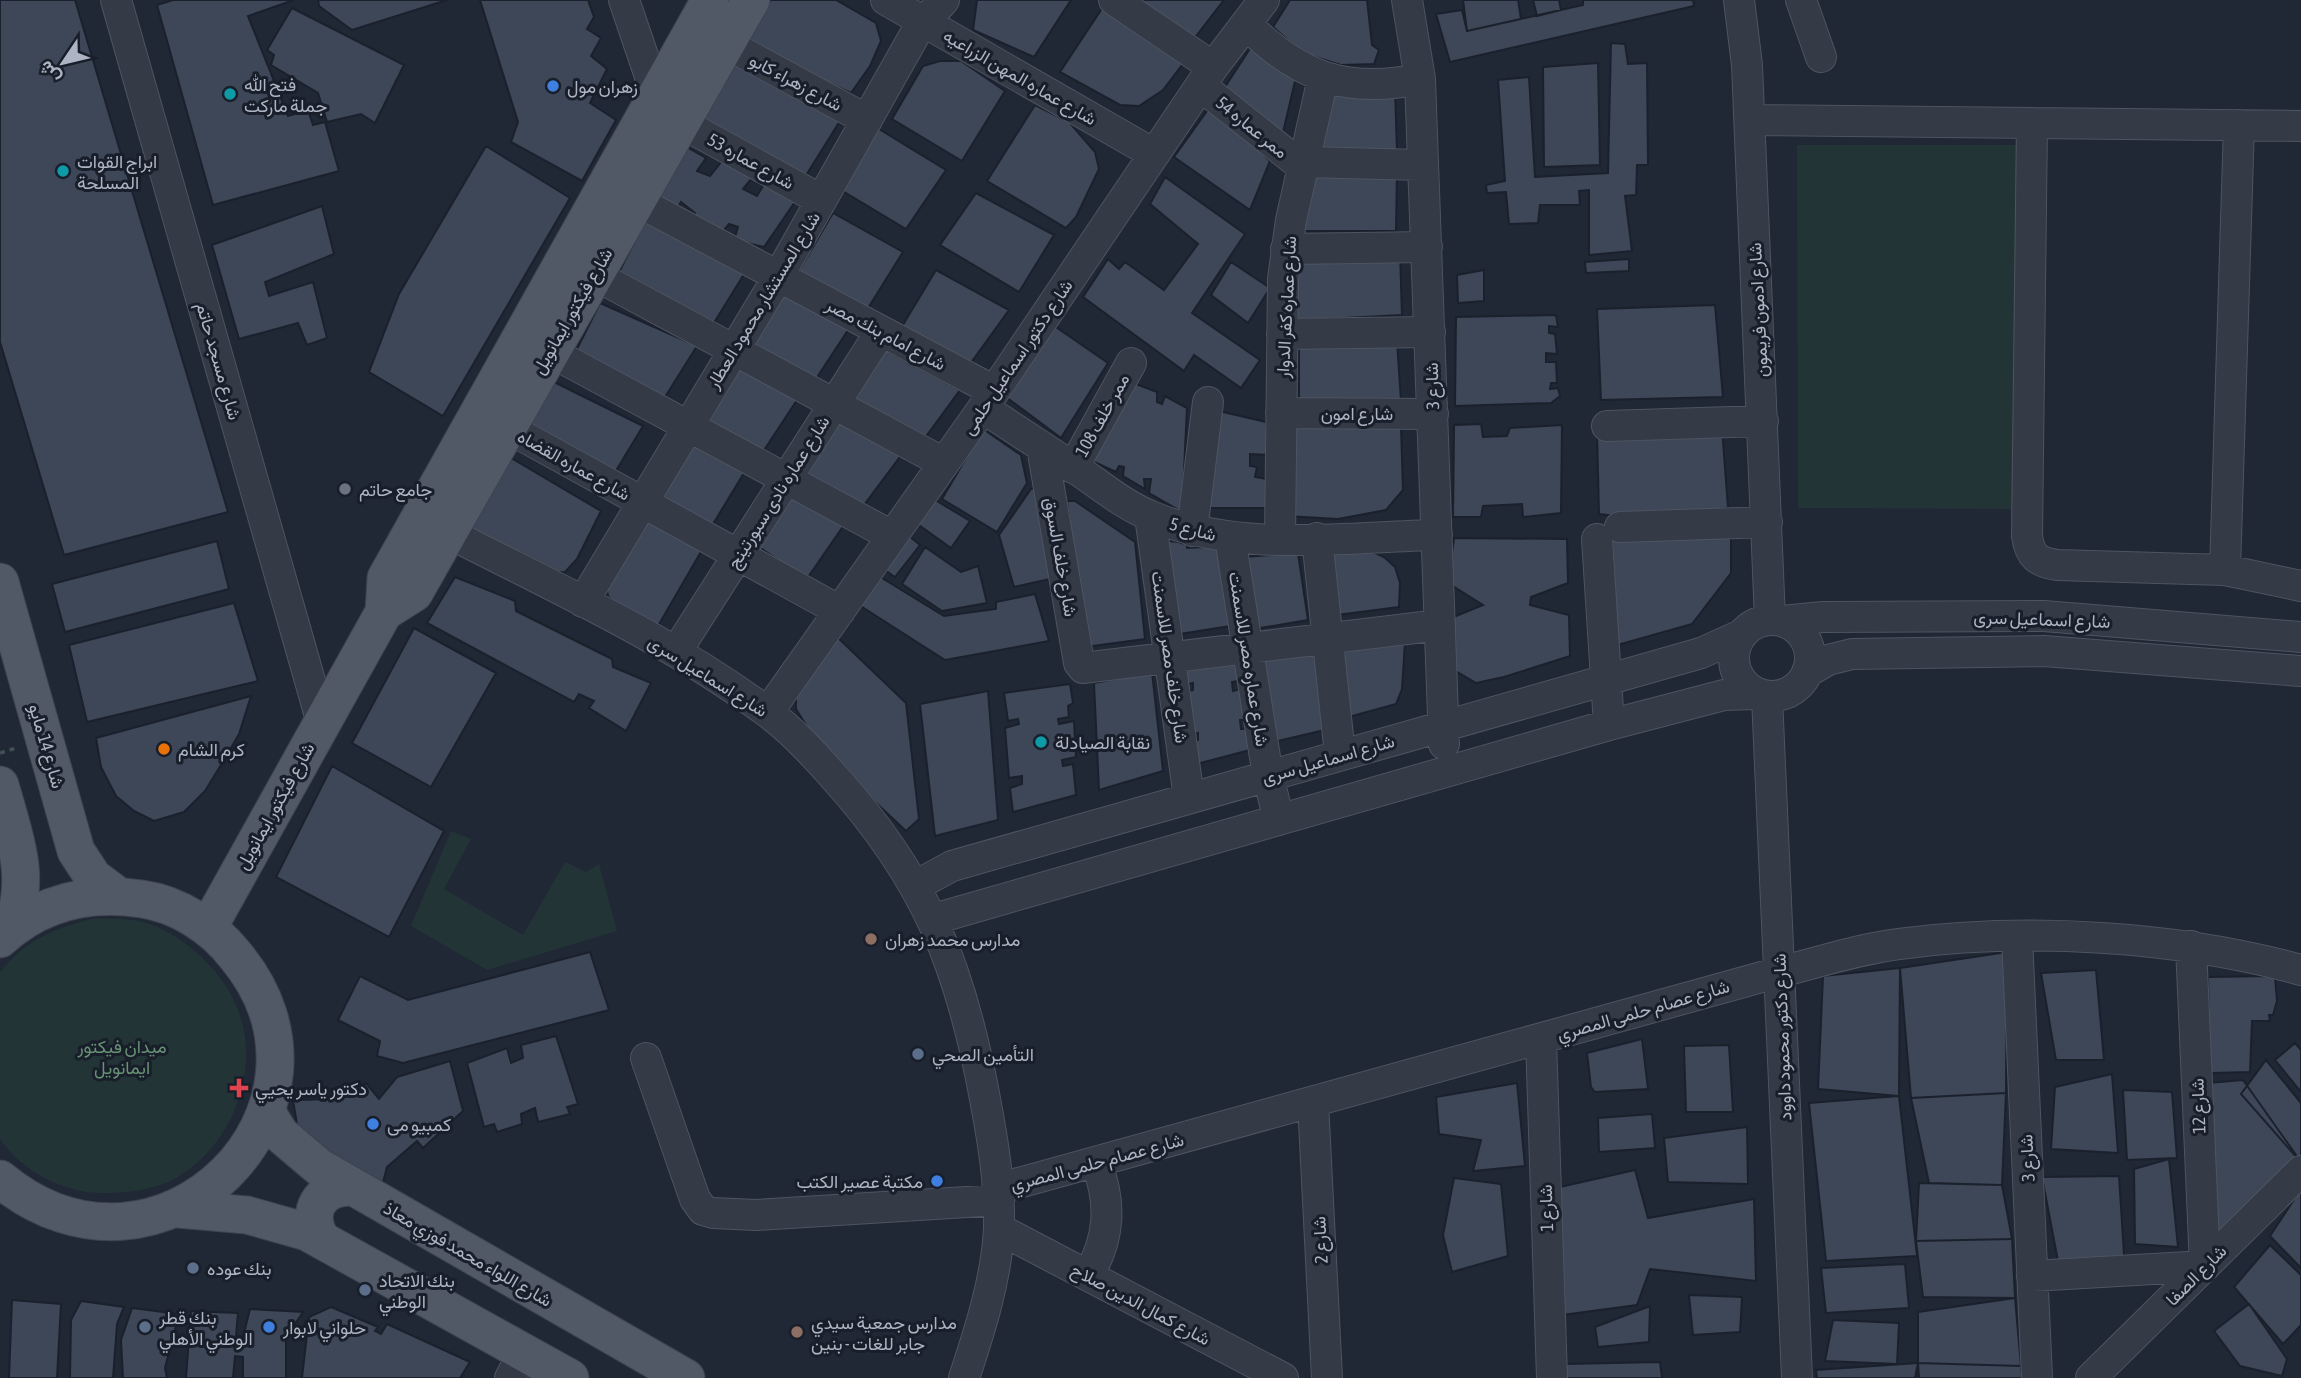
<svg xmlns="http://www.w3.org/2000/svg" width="2301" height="1378" font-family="'Asap Condensed',Vazirmatn,sans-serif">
<rect width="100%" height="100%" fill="#202735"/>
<path fill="#233437" d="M1797,145H2020V509L1798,508Z
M451,831L471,839L444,889L523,935L565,862L586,872L599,864L617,931L487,970L411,926Z
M95,918C109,919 124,918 138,921C159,925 182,939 197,953C216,970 231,989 239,1013C261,1072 230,1148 176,1178C152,1191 125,1193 99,1193C62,1192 21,1170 0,1139V972C28,938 54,929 95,918Z"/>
<path fill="#3e4758" stroke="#1b212c" stroke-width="2" d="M0,0H75L228,512L64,555L0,342Z
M173,0H294L248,16L288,116L308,110L313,125L325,122L339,171L213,205L157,5Z
M318,0H447L352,30L319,6Z
M480,0H588L594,17L587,29L601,38L591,56L607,69L590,103L616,120L582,181L511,142L518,122Z
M770,0H836L876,23L881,41L870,66L851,93L746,46Z
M977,0H1071L1034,57L973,30Z
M1136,0H1224L1193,40Z
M1290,0H1367L1372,45L1379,50L1374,64L1341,65L1312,56L1293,45L1273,27Z
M1463,0H1518L1521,19L1467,31Z
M1533,0H1559L1561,10L1537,16Z
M1583,0H1693L1694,6L1450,62L1436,14L1462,10L1467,31L1583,5Z
M1105,4L1185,61L1163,90L1139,106L1120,105L1060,72Z
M292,8L404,65L375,123L361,114L327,122L318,93L271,65L274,55L267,50Z
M1611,43L1625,44L1628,64L1647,63L1648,165H1637L1636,195L1625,196L1632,251L1589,255V190L1579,191L1580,205H1540L1538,223L1509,224L1506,192L1487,193L1486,185L1505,181L1498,80L1529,77L1535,177L1608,173Z
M1253,44L1296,77L1281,141L1223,90Z
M734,61L843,116L805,177L698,120Z
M940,61H961L1005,91L962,161L892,119L923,66Z
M1598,63L1600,165L1544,167L1543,67Z
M1330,86L1395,90L1397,151L1312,155Z
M1212,104L1270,161L1250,210L1174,157Z
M1035,105L1069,122L1095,152L1099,169L1076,217L1066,228L987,181Z
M874,126L946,170L906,229L836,187Z
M678,142L706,158L697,171L710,176L722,161L752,178L743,189L757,196L766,181L799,196L764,247L734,240L738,227L729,224L716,240L690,226L695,213L681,202L675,212L650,202Z
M486,146L570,198L443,416L369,372L399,294Z
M1397,170L1396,231H1296L1308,174Z
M1165,177L1245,234L1192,313L1260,360L1241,388L1194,355L1184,371L1083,297L1108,259L1119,269L1125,262L1164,290L1198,244L1150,204Z
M976,193L1054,235L1019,292L940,245Z
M322,206L334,254L265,282L269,296L313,282L327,338L307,345L298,323L239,339L212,245Z
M833,213L903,252L865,313L797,274Z
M646,219L746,271L712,326L617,276Z
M1400,252L1402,315L1287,321L1294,257Z
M1629,259V271L1586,273L1585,262Z
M1231,262L1270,288L1248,323L1211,295Z
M936,270L1009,310L970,364L901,328Z
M1484,270V301L1458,303L1457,275Z
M785,288L850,327L812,385L748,350Z
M600,303L697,346L660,405L574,355Z
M1715,305L1723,397L1601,400L1597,309Z
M1556,315L1558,327L1549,326V333L1555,334L1557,354L1546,353V362H1556L1557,383H1551L1550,389L1558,388L1560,396L1551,403L1455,406L1456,317Z
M1050,323L1108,363L1061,438L1006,397Z
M1299,341H1397L1401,401L1299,406Z
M885,350L960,390L919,446L845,406Z
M736,363L797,400L759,458L698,424Z
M548,379L643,426L614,474L520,429Z
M1128,381L1157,392V402L1162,404L1165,396L1187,408L1182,512L1149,493L1151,479H1144L1145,489L1123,476L1124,467L1119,466L1116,472L1090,460Z
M1210,409L1266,422L1269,455L1250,454V466L1257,467L1255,477L1267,479L1270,508H1204Z
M836,417L902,454L861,509L795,484Z
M1481,424L1483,437L1507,436L1510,428L1562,425L1561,513L1523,517L1522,504L1483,506L1481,517H1453L1454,425Z
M1401,426L1403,490L1386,510L1338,519L1286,516L1289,427Z
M1722,428L1728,508L1635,518L1599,514L1597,433Z
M983,429L1021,455L1027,483L997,532L942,499Z
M693,438L747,468L710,529L656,498Z
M508,456L601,511L577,559L565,572L545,573L468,531Z
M1042,486L1059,577L1014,587L999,535L1031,489Z
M787,494L844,525L806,580L755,544Z
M932,498L970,521L951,548L916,523Z
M1067,501H1075L1135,542L1145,639L1085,647Z
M640,517L702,550L658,626L617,605L608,596L606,585Z
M904,532L920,545L895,577L879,566Z
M1731,535V573L1692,624L1614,646L1612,540Z
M1454,538L1567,539L1568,583L1531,597L1530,605L1569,615L1570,656L1504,677L1476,683L1454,670L1446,620L1483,605L1448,583Z
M1157,540L1179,542L1187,545V548L1225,546L1237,625L1173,635Z
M217,541L229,589L65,632L52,584Z
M1360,546L1384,557L1395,567L1400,583L1399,607L1329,616L1324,551Z
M925,547L961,572L978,566L987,603L942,611L902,584Z
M1298,553L1308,620L1255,629L1243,557Z
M877,575L944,616L996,609V602L1035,594L1049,641L945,660L859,605Z
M455,577L515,601L516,611L612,659L613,667L651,683L626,731L589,708L594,701L579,694L574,702L427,623Z
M234,603L258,681L87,722L69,645Z
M414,628L496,673L431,787L352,743Z
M834,634L906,703L919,819L906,831L824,754L796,709V690Z
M1405,642L1402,689L1396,704L1345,718L1343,647Z
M1319,652L1325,730L1269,743L1259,658Z
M1241,662L1243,680L1232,682L1233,691L1244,688L1247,720H1240L1241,729H1248L1250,750L1189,766L1186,743L1198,740V733L1185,735L1181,693L1193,690V683L1182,685L1178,670Z
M1152,672L1163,771L1099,790L1094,683Z
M1070,684L1073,703L1068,706L1069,717L1058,719L1059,724L1074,721L1076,757L1062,760L1063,766L1073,764L1076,795L1013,812L1010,788L1022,784V776L1009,778L1005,728L1019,724L1018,719L1008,721L1004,693Z
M988,691L998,820L935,836L920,704Z
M251,696L239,734L224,760L205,791L184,812L154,821L134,811L116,796L101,767L96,738Z
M332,766L444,831L389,937L276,877Z
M590,952L609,1010L403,1063L377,1056L380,1041L338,1020L360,976L408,1000Z
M2007,952L2006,1093L1911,1098L1900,968Z
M1900,968L1899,1096L1818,1089L1823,976Z
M2096,970L2104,1060H2056L2041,973Z
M2271,976L2275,977L2277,1001L2273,1015H2269L2270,1021H2252L2250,1072L2210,1073L2208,977Z
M556,1036L578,1104L567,1107L570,1114L538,1122L535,1108L521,1114L522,1124L497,1132L494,1124L484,1127L467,1063L507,1048L511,1063L523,1058L521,1045Z
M1642,1039L1648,1089L1595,1092L1591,1087L1587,1053Z
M2295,1043L2301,1050V1092L2275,1060Z
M1729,1045L1733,1112H1686L1684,1046Z
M2266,1060L2301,1103V1156L2298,1159L2241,1094Z
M450,1061L463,1111L423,1148L417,1141L387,1167L381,1190L299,1137L293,1100L340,1099L366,1083L379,1099L397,1077Z
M2112,1074L2118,1153L2051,1149L2055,1087Z
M2243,1080L2301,1162L2225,1246L2208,1229V1083Z
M1517,1083L1525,1166L1473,1171L1481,1140L1439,1134L1436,1097Z
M2123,1090L2172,1092L2177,1158L2127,1160Z
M2006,1093L2002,1185L1929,1183L1911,1098Z
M1899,1096L1917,1256L1826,1261L1809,1103Z
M1652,1114L1655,1148L1599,1152L1598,1118Z
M1747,1127L1748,1184L1668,1182L1664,1138Z
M2169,1159L2178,1247L2135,1244L2134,1169Z
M1635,1170L1648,1218L1754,1199L1756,1281L1650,1269L1637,1305L1562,1315L1560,1187Z
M2119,1176L2125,1270L2058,1261L2042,1177Z
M1454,1178L1501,1184L1508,1256L1452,1272L1443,1235Z
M1919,1183L2002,1185L2012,1239L1916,1241Z
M2301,1189V1268L2270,1236Z
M2012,1239L2015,1298L1923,1297L1916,1241Z
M2270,1245L2301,1275V1325L2283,1344L2234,1287Z
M1905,1264L1909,1308L1826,1313L1821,1268Z
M1689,1295L1742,1297L1740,1332L1693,1335Z
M2015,1298L2021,1366L1918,1363V1312Z
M12,1300L61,1304L57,1378H9Z
M81,1301L124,1307L117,1324L113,1378H70L71,1320Z
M2249,1304L2287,1359L2282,1376L2240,1366L2214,1331Z
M1650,1306L1649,1342L1598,1347L1595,1327Z
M331,1307L378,1327L375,1331L381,1334L387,1324L470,1362L460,1378H302L309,1317Z
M132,1308L179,1314L165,1368L167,1378H123L121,1340Z
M250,1309L303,1312L286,1337V1378H243V1357L235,1356L233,1378H186L191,1311L238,1313L236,1336L243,1337Z
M1833,1320L1899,1323L1897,1364L1825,1361Z
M1660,1362L1662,1378H1566L1565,1364Z
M1918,1363L1915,1378H1817L1816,1370Z
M1918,1363L2021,1366L2022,1378H1919Z"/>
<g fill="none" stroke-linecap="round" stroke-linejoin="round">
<g stroke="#4e5461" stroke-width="32">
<path id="minor" d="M116,0L322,723
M624,0L656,94
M886,0L1154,154
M1114,0L1213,67
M1407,0L1420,79L1444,744
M1739,0L1747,65L1770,620
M1801,0L1821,57
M1246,24C1299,77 1346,94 1420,79
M725,43L867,120
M1201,86L1303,167
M1750,120L2301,126
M680,122L821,200
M2032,123L2027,536C2030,556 2037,562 2057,565L2225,570L2301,586
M1304,162L1423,165
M635,200L994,391
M1286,249L1427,247
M593,274L944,463
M1282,334L1430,332
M549,351L892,536
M983,408C1017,430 1051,453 1085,475C1106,490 1128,507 1153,517C1241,553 1344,537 1437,535
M1281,413L1433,414
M1607,426L1763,421
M506,427L840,611
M1042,447L1079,663L1083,668L1440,625
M1073,468L1131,363
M1150,516L1189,798
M1620,527L1767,522
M1192,531L1208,402
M447,532C555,588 669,639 767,712C792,730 814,754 835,778C926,879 961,967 985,1099C993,1141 1000,1184 999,1227C997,1277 980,1330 964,1378
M1230,538L1268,776L1279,820
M1317,538L1340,755
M1280,539L1283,279L1291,220L1323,78
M1597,539L1609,725
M2225,570L2239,125
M583,602L778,277L918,29L944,0
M1734 658a38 38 0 1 1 76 0a38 38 0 1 1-76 0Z
M1782,621L1823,617L2044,616L2301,637
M676,652L881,331
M1807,672L1828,660L1852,654L2044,651L2301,671
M1767,697L1797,1378
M768,712L983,408L1213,67L1264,0
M917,885L952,866L1701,653L1741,635
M934,919L1609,725L1724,695L1756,694
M2017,937L2037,1378
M1541,1039L1552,1378
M646,1058L695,1199L703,1210L713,1213L756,1215L999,1200
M1313,1102L1327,1378
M997,1189L1780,972C1819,962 1859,949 1899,944C2026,927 2178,936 2301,970
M999,1229L1283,1378
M1088,1276C1110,1238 1112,1203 1096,1162
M2032,1276L2205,1266L2191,946
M510,1378L524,1352
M2091,1378L2301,1171"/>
</g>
<g stroke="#3d434f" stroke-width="39">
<path id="major" d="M0,582L76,851L93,877L117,895
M384,612L414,593L751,0
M0,785C14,836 31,874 13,926
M208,928L384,612L386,578L710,0
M0,939C40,902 90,891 142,899C178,904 213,927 235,955C362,1106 161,1312 0,1179
M266,1111L280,1134L319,1167L686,1378
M178,1209L247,1215L307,1232L570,1378
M321,1239C305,1212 319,1187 351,1187"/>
</g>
<path stroke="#405054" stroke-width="3.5" stroke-dasharray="5 5" stroke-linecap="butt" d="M0,753L19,747"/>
<use href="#minor" stroke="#343a46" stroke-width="30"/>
<use href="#major" stroke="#515866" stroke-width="37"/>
</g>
<g fill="#3f7fe0" stroke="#191f2a" stroke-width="2.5">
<circle cx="553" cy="86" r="7"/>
<circle cx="373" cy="1124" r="7"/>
<circle cx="937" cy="1181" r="7"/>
<circle cx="269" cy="1327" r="7"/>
</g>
<g fill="#0f9aa8" stroke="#191f2a" stroke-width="2.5">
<circle cx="230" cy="94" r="7"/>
<circle cx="63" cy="171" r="7"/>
<circle cx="1041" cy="742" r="7"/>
</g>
<circle fill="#6b7280" stroke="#191f2a" stroke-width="2.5" cx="345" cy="489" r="7"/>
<circle fill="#e8710a" stroke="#191f2a" stroke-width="2.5" cx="164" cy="749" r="7"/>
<g fill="#8d6e63" stroke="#191f2a" stroke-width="2.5">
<circle cx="871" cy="939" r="7"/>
<circle cx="797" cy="1332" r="7"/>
</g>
<g fill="#5c6f8a" stroke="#191f2a" stroke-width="2.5">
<circle cx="918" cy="1054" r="7"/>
<circle cx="193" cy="1268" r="7"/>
<circle cx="365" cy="1290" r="7"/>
<circle cx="145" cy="1327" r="7"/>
</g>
<path fill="#e0444e" stroke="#191f2a" stroke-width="2.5" d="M235.5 1077.5h7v7h7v7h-7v7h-7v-7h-7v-7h7z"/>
<g text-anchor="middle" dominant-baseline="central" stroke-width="6" stroke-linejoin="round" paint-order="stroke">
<g font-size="18" fill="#aeb4c3" stroke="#191f2a">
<text transform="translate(1020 77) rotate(30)">شارع عماره المهن الزراعيه</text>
<text transform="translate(796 82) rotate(28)">شارع زهراء كابو</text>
<text transform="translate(1252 127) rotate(39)">ممر عماره 54</text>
<text transform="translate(751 161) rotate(29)">شارع عماره 53</text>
<text transform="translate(763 300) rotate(-59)">شارع المستشار محمود العطار</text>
<text transform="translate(1286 307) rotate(-87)">شارع عماره كفر الدوار</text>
<text transform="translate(1758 310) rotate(-93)">شارع ادمون فريمون</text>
<text transform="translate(572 311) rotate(-60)">شارع فيكتور ايمانويل</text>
<text transform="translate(886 334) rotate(28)">شارع امام بنك مصر</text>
<text transform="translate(1017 357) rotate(-56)">شارع دكتور اسماعيل حلمى</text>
<text transform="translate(219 361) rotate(74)">شارع مسجد حاتم</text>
<text transform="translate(1432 386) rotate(-92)">شارع 3</text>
<text x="1357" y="413">شارع امون</text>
<text transform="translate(1102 415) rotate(-61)">ممر خلف 108</text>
<text transform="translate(574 465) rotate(29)">شارع عماره القضاه</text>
<text transform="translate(778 492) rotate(-58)">شارع عماره نادى سبورتينج</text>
<text transform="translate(1193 529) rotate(15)">شارع 5</text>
<text transform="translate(1061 557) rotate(80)">شارع خلف السوق</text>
<text transform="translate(2042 619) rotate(2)">شارع اسماعيل سرى</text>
<text transform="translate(1170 657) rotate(82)">شارع خلف مصر للاسمنت</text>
<text transform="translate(1249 659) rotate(81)">شارع عماره مصر للاسمنت</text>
<text transform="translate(708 676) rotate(32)">شارع اسماعيل سرى</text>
<text transform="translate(47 746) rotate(74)">شارع 14 مايو</text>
<text transform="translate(1328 759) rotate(-16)">شارع اسماعيل سرى</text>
<text transform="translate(275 806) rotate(-61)">شارع فيكتور ايمانويل</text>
<text transform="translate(1643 1010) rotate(-16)">شارع عصام حلمى المصري</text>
<text transform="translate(1782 1037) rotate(-92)">شارع دكتور محمود داوود</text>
<text transform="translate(2198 1106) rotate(-92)">شارع 12</text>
<text transform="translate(2027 1158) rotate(-93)">شارع 3</text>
<text transform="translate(1097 1162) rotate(-15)">شارع عصام حلمى المصري</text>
<text transform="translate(1546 1208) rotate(-92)">شارع 1</text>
<text transform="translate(1320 1240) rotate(-93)">شارع 2</text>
<text transform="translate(468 1254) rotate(30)">شارع اللواء محمد فوزي معاذ</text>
<text transform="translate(2196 1275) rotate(-45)">شارع الصفا</text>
<text transform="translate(1141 1304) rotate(28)">شارع كمال الدين صلاح</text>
</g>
<g font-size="18" fill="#aeb4c3" stroke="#191f2a" text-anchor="start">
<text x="244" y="84">فتح الله<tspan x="244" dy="21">جملة ماركت</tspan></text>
<text x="567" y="86">زهران مول</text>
<text x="77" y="161">ابراج القوات<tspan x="77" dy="21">المسلحة</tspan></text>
<text x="359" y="489">جامع حاتم</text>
<text x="1055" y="742">نقابة الصيادلة</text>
<text x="178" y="749">كرم الشام</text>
<text x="885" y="939">مدارس محمد زهران</text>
<text x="932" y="1054">التأمين الصحي</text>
<text x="255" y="1088">دكتور ياسر يحيي</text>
<text x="387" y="1124">كمبيو مى</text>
<text x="923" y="1181" text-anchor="end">مكتبة عصير الكتب</text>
<text x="207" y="1268">بنك عوده</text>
<text x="379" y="1280">بنك الاتحاد<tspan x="379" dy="21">الوطني</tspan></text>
<text x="159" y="1317">بنك قطر<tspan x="159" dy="21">الوطني الأهلي</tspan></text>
<text x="811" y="1322">مدارس جمعية سيدي<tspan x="811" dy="21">جابر للغات - بنين</tspan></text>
<text x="283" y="1327">حلواني لابوار</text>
</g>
<g font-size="18" fill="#679274" stroke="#191f2a">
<text x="122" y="1046">ميدان فيكتور<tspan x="122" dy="21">ايمانويل</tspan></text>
</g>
</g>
<g transform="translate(63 63) rotate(235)" stroke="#191f2a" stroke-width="5" paint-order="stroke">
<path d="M0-5L12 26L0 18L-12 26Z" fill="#aeb4c3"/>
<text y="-10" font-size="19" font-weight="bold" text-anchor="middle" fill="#aeb4c3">ش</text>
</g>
</svg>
